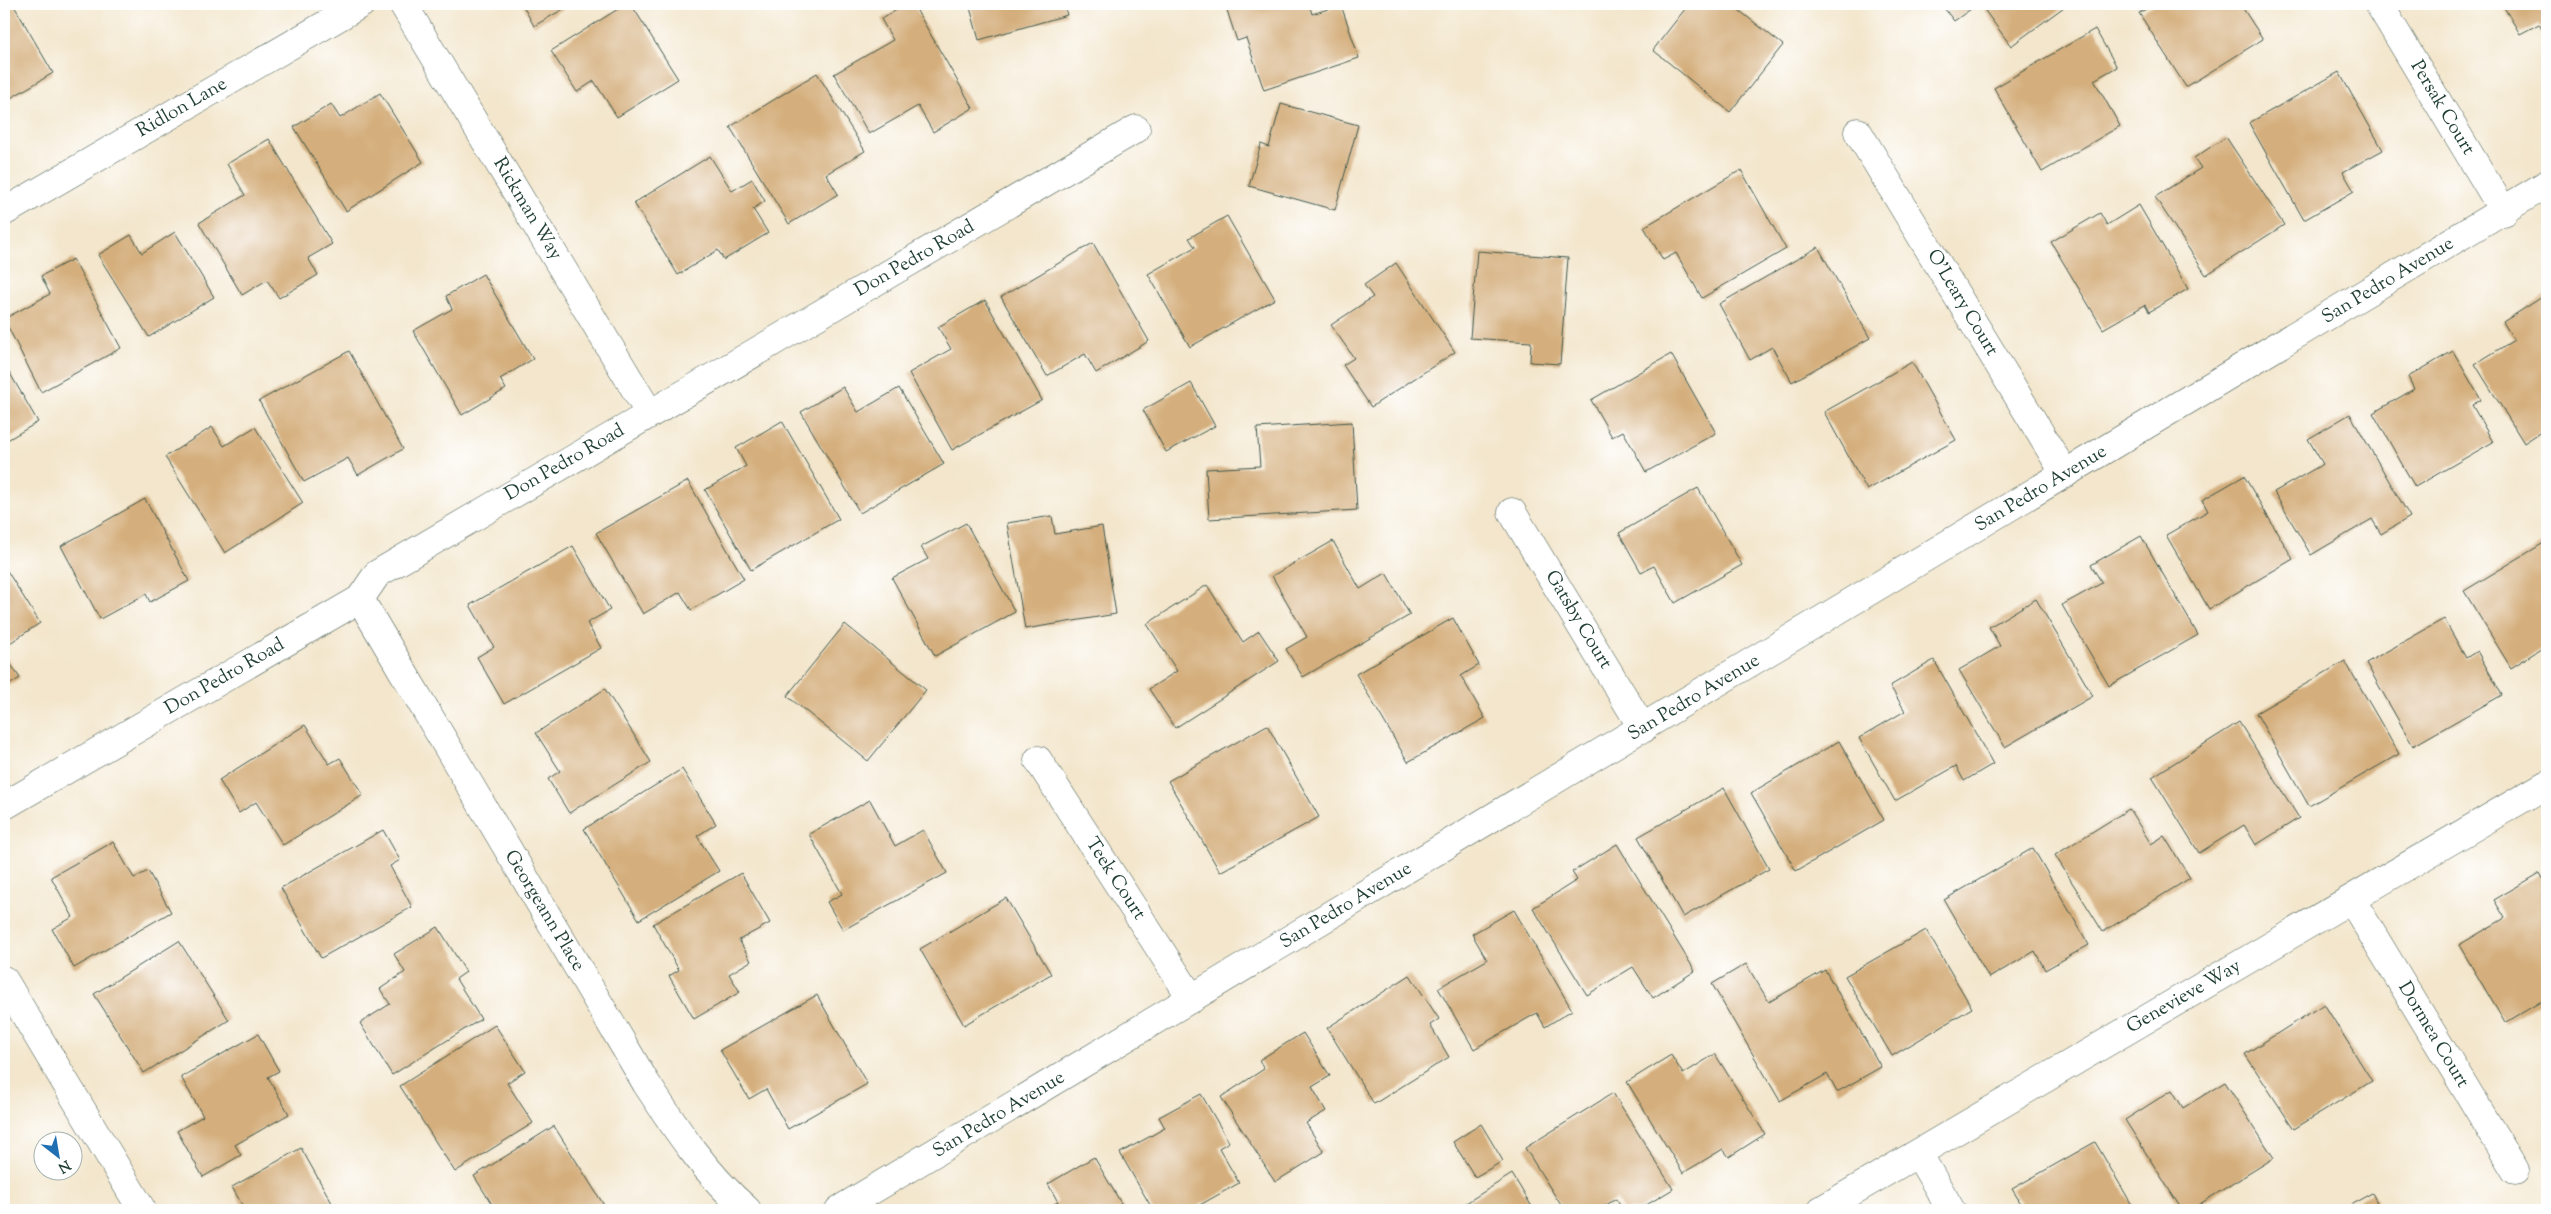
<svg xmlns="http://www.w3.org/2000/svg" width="2551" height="1214" font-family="'Sorts Mill Goudy',serif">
<rect width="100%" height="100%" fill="#fff"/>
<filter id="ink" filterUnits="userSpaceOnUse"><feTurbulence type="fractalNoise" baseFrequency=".02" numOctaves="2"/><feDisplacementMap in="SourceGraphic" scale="10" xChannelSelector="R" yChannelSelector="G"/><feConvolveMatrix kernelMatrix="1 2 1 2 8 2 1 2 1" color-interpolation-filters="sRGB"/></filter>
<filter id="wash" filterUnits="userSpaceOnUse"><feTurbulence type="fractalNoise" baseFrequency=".0096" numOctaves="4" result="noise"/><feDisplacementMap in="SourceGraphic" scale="20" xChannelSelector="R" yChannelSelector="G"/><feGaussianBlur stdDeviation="1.12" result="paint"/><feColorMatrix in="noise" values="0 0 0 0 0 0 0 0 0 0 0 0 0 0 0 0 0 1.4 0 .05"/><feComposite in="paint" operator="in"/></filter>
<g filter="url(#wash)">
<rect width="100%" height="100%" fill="#f3e6cc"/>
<g id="blocks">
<path fill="#d4ae7b" d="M4,4H13L53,73L4,102Z
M522,4H572L534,26Z
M626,4H631L678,79L617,117L594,81L577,92L551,51Z
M907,4H913L973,108L933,132L918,106L869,134L834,74L893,40L881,19Z
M969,4H1064L1067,15L979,40Z
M1225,4H1309L1312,14L1341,5L1359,58L1264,90L1246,38L1237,41Z
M1689,4H1731L1783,45L1730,112L1653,50Z
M1941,4H1978L1954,21Z
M1980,4H2068L2011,46Z
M2155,4H2240L2263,39L2186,87L2139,13Z
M2502,4H2547V39L2539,24L2520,34Z
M2095,29L2117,67L2094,80L2120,126L2042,172L1994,88Z
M2339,72L2383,150L2343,172L2354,191L2304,220L2249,123Z
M817,73L865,151L826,174L838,194L789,224L730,127Z
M380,93L423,162L346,211L294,127L331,104L340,118Z
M1281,104L1358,125L1335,210L1249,186L1261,144L1269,147Z
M2226,137L2284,225L2206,275L2155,197L2201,168L2194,158Z
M269,139L332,244L308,258L318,275L279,298L267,280L242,295L199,223L245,195L227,164Z
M710,156L732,191L752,179L765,201L753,209L768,233L724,260L718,250L678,275L634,203Z
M1741,170L1786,249L1702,298L1676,253L1663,260L1644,227Z
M2139,205L2188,289L2149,312L2145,305L2103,329L2051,242L2100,213L2107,225Z
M1227,216L1275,299L1190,347L1148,274L1195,247L1189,238Z
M175,232L214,297L149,337L98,255L131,235L142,253Z
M1093,243L1149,341L1096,373L1085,354L1047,376L1001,297Z
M1818,247L1870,338L1792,382L1772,347L1750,360L1719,304Z
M1477,251L1568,258L1560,364L1530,362L1531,342L1470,338Z
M73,259L121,348L41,392L4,319L50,294L41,276Z
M1396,263L1455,352L1371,407L1343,365L1354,358L1331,325L1373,297L1364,285Z
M483,274L533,359L500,379L506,389L462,415L413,331L452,309L446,296Z
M2547,294V428L2524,443L2475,364L2514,340L2503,322Z
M985,300L1042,400L952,450L909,373L951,349L938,327Z
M349,351L403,449L358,475L348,458L304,482L259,401Z
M2453,351L2481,400L2472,405L2493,442L2415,487L2373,413L2414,389L2408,377Z
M1671,354L1716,433L1646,472L1623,431L1612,437L1591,400Z
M1912,362L1956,440L1867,490L1824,412Z
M4,363L38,422L4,442Z
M1191,383L1215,426L1166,452L1143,410Z
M843,387L858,412L899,388L944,464L860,513L801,412Z
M2350,414L2410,517L2381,534L2372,519L2311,555L2274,492L2323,464L2308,439Z
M782,421L839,519L751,570L705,490L746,466L736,448Z
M1352,422L1357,510L1209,519L1206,469L1260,466L1257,428Z
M212,427L224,446L255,427L303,503L225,553L165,457Z
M2244,476L2293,559L2209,609L2166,535L2208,511L2202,500Z
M688,481L744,579L691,610L680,592L643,614L596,533Z
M1698,488L1742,565L1675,603L1654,566L1641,572L1619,533Z
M145,499L189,581L150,602L146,594L100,619L61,546Z
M1052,516L1055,534L1102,526L1116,614L1025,629L1007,523Z
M966,523L1015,612L935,656L892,578L928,559L921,547Z
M2141,536L2198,635L2109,686L2062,605L2102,583L2091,565Z
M1333,541L1360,589L1386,573L1410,615L1303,677L1286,649L1307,637L1272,576Z
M2547,541V645L2511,668L2464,591Z
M573,546L610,610L587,623L601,648L504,704L477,657L494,647L470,605Z
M4,566L40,623L4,647Z
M1207,585L1243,642L1259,631L1279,661L1175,728L1149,689L1177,671L1147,624Z
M2036,599L2093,696L2005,747L1959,670L2000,646L1989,627Z
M1453,618L1479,665L1461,676L1485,718L1408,762L1356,674Z
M2444,619L2466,658L2477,651L2502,695L2413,746L2366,663Z
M845,624L926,690L868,761L787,696Z
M4,654L20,678L4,688Z
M1934,660L1993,764L1964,781L1956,766L1895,801L1859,738L1905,711L1890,686Z
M2345,661L2399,754L2309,806L2256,713Z
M605,689L651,762L569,813L548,779L560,771L536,733Z
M2239,722L2299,818L2256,845L2244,825L2199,853L2152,777Z
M305,725L329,764L340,758L363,795L283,845L256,802L239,813L219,780Z
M1267,725L1319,817L1220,872L1168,781Z
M1839,741L1884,820L1796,871L1751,793Z
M682,769L716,824L697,836L719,871L639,920L584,829Z
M1724,788L1769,869L1683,917L1638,837Z
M870,800L895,846L923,830L947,873L843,930L827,902L842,894L809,834Z
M2129,809L2151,844L2164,836L2190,878L2103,932L2055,855Z
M383,830L400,860L390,866L412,907L321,958L281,888Z
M113,842L134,878L148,871L171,912L74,968L52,929L73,917L51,877Z
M1617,844L1695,971L1653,998L1633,967L1587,995L1533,908L1577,880L1572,872Z
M2033,848L2089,945L2045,970L2035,951L1989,978L1944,900Z
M741,873L770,923L739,940L751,961L729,974L740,992L694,1019L669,976L679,970L653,924Z
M2540,873L2547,886V998L2505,1023L2459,945L2505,918L2494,900Z
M1006,898L1051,974L964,1025L920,949Z
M1514,910L1572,1010L1545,1027L1537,1013L1474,1049L1438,988L1487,960L1472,934Z
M438,927L466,972L456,979L481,1019L392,1075L360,1023L390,1004L380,989L405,972L394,954Z
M1926,930L1972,1008L1892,1056L1845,976Z
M179,941L229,1020L144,1073L94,994Z
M1746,964L1769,1002L1825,970L1881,1067L1837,1092L1827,1074L1780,1101L1712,984Z
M1410,975L1439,1019L1430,1025L1449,1057L1374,1104L1327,1028Z
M817,995L867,1084L788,1129L766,1089L749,1099L720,1050Z
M2324,1004L2372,1081L2294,1129L2245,1054Z
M495,1025L525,1071L507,1083L533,1123L455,1172L400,1086Z
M1303,1033L1330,1076L1312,1087L1326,1111L1306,1123L1324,1152L1275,1182L1221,1097L1264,1069L1259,1060Z
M258,1034L279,1071L268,1077L289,1114L235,1145L241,1155L203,1177L177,1131L203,1116L181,1077Z
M1715,1054L1765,1134L1729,1157L1723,1149L1683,1173L1627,1082L1671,1055L1683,1074Z
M2225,1082L2274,1158L2190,1210H2182L2125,1120L2172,1090L2183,1108Z
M1613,1093L1673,1189L1638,1210H1623L1616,1199L1598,1210H1564L1525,1148Z
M1201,1094L1229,1142L1219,1148L1239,1183L1191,1210H1153L1120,1153L1165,1128L1159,1117Z
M1481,1124L1503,1161L1475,1177L1453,1142Z
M554,1126L607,1210H492L495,1209L474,1176Z
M2095,1142L2135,1210H2025L2012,1189Z
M301,1148L336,1210H245L232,1187Z
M1094,1157L1125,1210H1044L1058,1202L1048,1184Z
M1512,1174L1534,1210H1455Z
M2372,1193L2381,1210H2341Z"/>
</g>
</g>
<g filter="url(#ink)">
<use href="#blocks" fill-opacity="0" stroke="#3f564b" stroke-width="1"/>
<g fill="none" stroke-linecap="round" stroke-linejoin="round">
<g stroke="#3f564b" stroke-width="29">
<path id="minor" d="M403,4L650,414
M2379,4L2504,212
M1858,132L2065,474
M4,212L361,4
M1512,512L1643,729
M360,599L646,1083C676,1129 705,1173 747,1210
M1038,760L1192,999
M4,806L360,599L377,574L1136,129
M2351,899L2515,1170
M4,980L142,1210
M1918,1153L1951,1210
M839,1210L2547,184
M1821,1210L2547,784"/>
</g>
<use href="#minor" stroke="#fff" stroke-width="28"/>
</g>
</g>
<g text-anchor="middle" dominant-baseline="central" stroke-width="4" stroke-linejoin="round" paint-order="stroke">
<g font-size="19" fill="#1f3d34" stroke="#fff">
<text transform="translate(182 108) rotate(-30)">Ridlon Lane</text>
<text transform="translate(2442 108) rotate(59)">Persak Court</text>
<text transform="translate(527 209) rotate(59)">Rickman Way</text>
<text transform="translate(915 259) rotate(-30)">Don Pedro Road</text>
<text transform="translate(2388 281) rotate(-31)">San Pedro Avenue</text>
<text transform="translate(1962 303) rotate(59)">O'Leary Court</text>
<text transform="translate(565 463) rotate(-30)">Don Pedro Road</text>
<text transform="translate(2041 489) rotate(-31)">San Pedro Avenue</text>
<text transform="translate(1578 620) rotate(59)">Gatsby Court</text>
<text transform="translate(225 677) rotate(-30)">Don Pedro Road</text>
<text transform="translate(1694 698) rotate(-31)">San Pedro Avenue</text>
<text transform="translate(1115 879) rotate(57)">Teek Court</text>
<text transform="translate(1346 906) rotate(-31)">San Pedro Avenue</text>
<text transform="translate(544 911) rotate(59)">Georgeann Place</text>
<text transform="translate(2184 997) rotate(-30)">Genevieve Way</text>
<text transform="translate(2433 1035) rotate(59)">Dormea Court</text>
<text transform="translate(999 1115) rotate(-31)">San Pedro Avenue</text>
</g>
</g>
<rect width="2551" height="1214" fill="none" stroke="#fff" stroke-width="20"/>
<g transform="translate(58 1156) rotate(149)"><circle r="24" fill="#ffffff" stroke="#a5b1ae"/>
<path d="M0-4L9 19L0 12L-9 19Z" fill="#1f6fb2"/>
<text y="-8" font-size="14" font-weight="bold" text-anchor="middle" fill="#1f3d34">N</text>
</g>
</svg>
